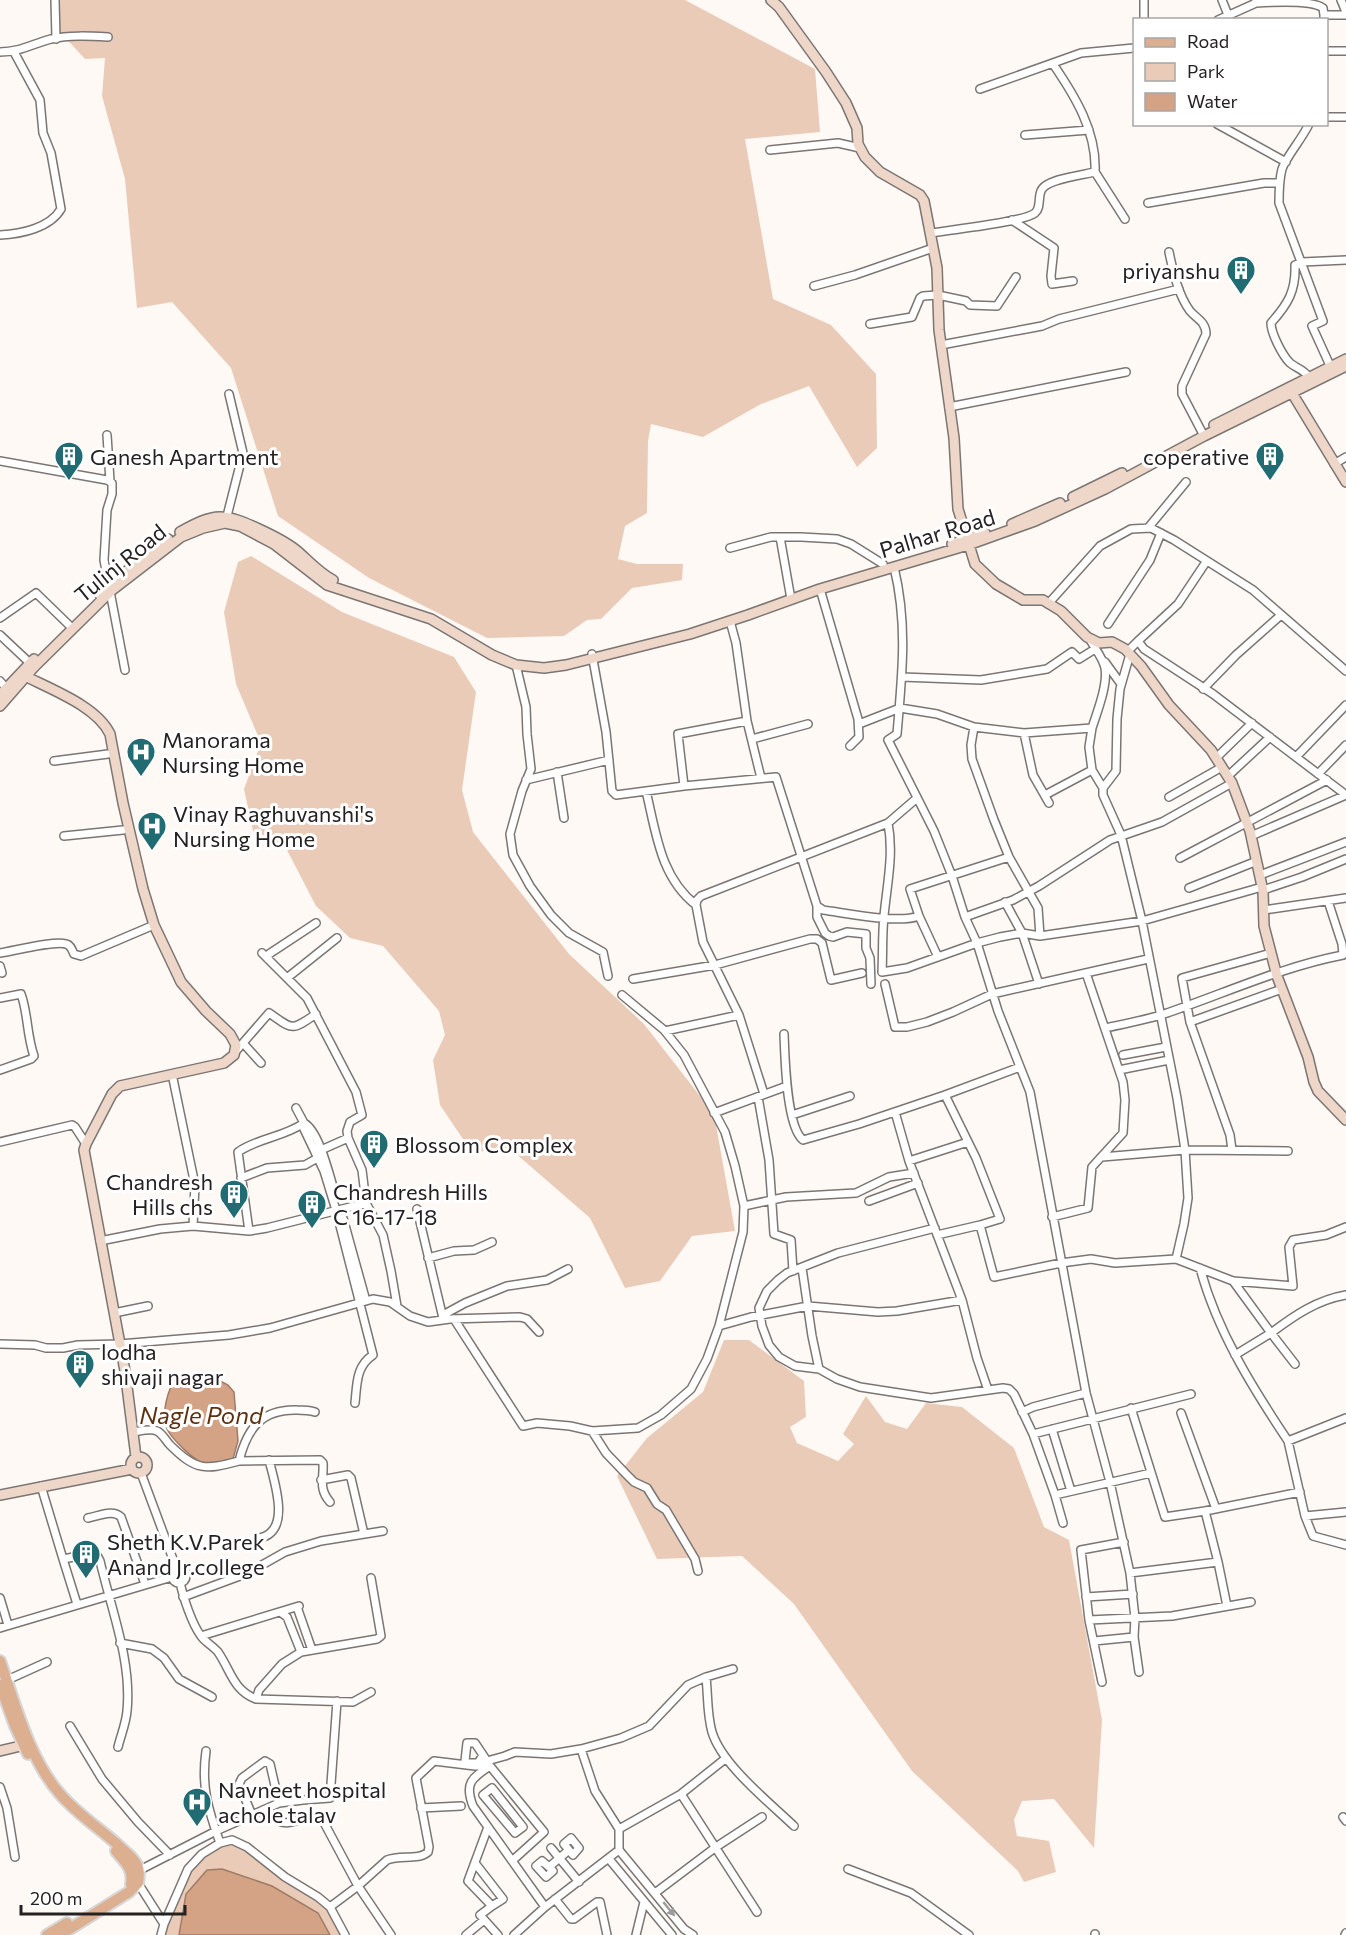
<svg xmlns="http://www.w3.org/2000/svg" width="1346" height="1935" font-family="Commissioner,sans-serif">
<rect width="100%" height="100%" fill="#fff9f6"/>
<path fill="#eacbb8" d="M57,0H685L815,69L820,132L745,139L773,299L831,325L876,374L877,448L857,467L809,386L761,404L703,437L651,424L648,441L647,513L625,526L618,559L637,564H683L682,580L632,588L601,619L587,620L564,636L487,638L369,578L278,516L231,368L172,302L137,308L125,179L102,96L105,58L85,59L60,32Z
M251,556L342,612L454,657L476,692L462,790L473,832L569,954L644,1024L714,1114L735,1231L692,1236L660,1281L625,1288L590,1218L514,1152L471,1151L440,1105L433,1060L445,1035L439,1011L383,946L350,938L316,906L287,850L253,831L244,789L261,743L236,684L224,612L238,562Z
M724,1340H749L804,1381L806,1417L790,1427L797,1443L838,1461L854,1444L843,1434L866,1396L885,1422L907,1429L926,1403L962,1407L1014,1448L1044,1527L1069,1540L1102,1720L1094,1848L1054,1799L1022,1801L1014,1820L1017,1836L1049,1841L1056,1872L1024,1882L1018,1871L912,1771L794,1604L742,1556L657,1559L617,1476L647,1438L703,1392Z
M232,1840L330,1907L345,1935H330L318,1913L272,1886L186,1894L179,1935H161L188,1869L206,1851Z"/>
<path fill="#d4a284" stroke="#9f7c66" stroke-width="1.5" d="M209,1375L228,1385L234,1392L238,1441L233,1459C225,1462 214,1467 205,1464C194,1461 172,1439 167,1429C161,1415 167,1390 176,1379Z
M222,1869L272,1886L318,1913L330,1935H179L186,1894L207,1870Z"/>
<g fill="none" stroke-linecap="round" stroke-linejoin="round">
<g stroke="#7b7673" stroke-width="10">
<path id="street" d="M55,0L56,39
M1144,0V20
M1222,0L1228,15
M1256,0V3C1272,2 1312,0 1323,8L1324,15
M1341,0L1346,12
M1324,17V15H1346
M1218,20L1256,3
M1326,51H1346
M0,52C20,52 32,44 51,39C69,35 89,36 108,37
M980,89L1081,53L1134,48
M1326,117H1346
M1217,124L1286,162
M1309,124C1302,139 1286,157 1282,169C1279,180 1279,192 1279,203L1323,321L1312,326L1332,370
M1025,135L1089,130
M770,150L838,143L860,148
M1095,172L1125,219
M1148,203L1264,183H1279
M1012,220L1054,248L1051,276L1052,284L1073,281
M931,233C949,230 1024,222 1035,213C1041,208 1038,198 1041,191C1045,179 1083,175 1095,172C1097,132 1075,96 1053,64
M0,235C21,234 50,228 61,209L51,153L43,133L40,100L14,52
M1169,252C1173,271 1178,295 1190,311C1197,319 1206,322 1206,334L1182,386V394L1204,436
M814,286L855,275L933,248
M870,324L912,317L920,298L923,296L938,295L966,301L970,305L997,306L1016,277
M941,345L1042,326L1059,319L1179,289
M1309,377C1303,369 1296,368 1290,363C1282,355 1271,333 1271,323C1288,304 1296,291 1295,265L1302,262L1346,260
M949,407L1126,372
M107,435L110,481
M0,461L107,480L112,483V494L107,510L104,560L125,670
M1334,464L1346,457
M226,520L243,453L229,394
M1148,528L1186,482
M780,537L791,599
M730,548L771,537H801L837,539L851,544L883,564
M894,567C908,625 902,675 897,734L888,740L934,831L952,876L965,917L977,943L998,1011L1030,1092L1086,1393L1110,1482L1130,1573L1135,1618L1134,1637L1139,1672
M820,589L858,719L859,737L850,746
M1048,604L1100,546L1131,529L1151,528L1174,540L1253,590L1346,671
M0,618L36,593L69,625
M730,621L736,643L747,721L761,778
M1108,624L1150,560L1161,533
M0,635L33,666
M1138,641L1178,604L1206,562
M1127,652L1138,641L1144,649L1213,694L1346,795
M592,654L606,732L612,791L616,795L684,786L776,777L817,906L823,910C846,913 898,924 919,916L910,889L1009,857
M1130,654L1120,689L1117,719L1116,771L1103,788V795L1121,835L1142,921L1177,1098L1185,1150L1188,1198L1184,1224L1176,1259
M1105,662L1121,684
M516,665L526,707L527,734L531,769L522,791L510,834L513,855L530,886L551,915L569,933L603,952L608,976
M902,677L981,680L1047,669L1072,652L1079,659L1095,649L1096,651
M0,681L9,691
M1203,689L1236,655L1281,615
M859,724L900,708L937,714L974,727L1024,733L1092,728C1097,712 1108,685 1105,668C1103,658 1094,647 1089,638
M974,727L971,745L972,759L994,820L1009,857L1038,908L1040,936
M1024,733L1033,775L1049,803
M752,739L808,724
M1296,757L1346,705
M1216,758L1252,723
M54,761L108,754
M1092,770L1103,788
M557,772L564,818
M1318,774L1346,745
M1228,776L1270,737
M526,780L609,760
M684,786L678,734L747,721
M646,791C656,832 660,877 696,905
M1045,795L1092,770L1089,747L1092,728
M1169,797L1222,767
M888,823C894,854 887,884 884,916C882,934 883,953 882,972L907,968L977,943L1000,937L1022,933L1040,936L1142,921L1262,887
M64,836L123,830
M1251,836L1346,795
M1180,858L1327,780
M1260,875L1346,842
M1189,888L1257,861
M1263,890L1302,877L1346,859
M1005,902L1022,933L1039,984
M817,906V917L825,933L829,936L833,937L847,932L866,934V948L870,958L871,984
M1264,910L1346,898
M919,916L938,957
M965,917L1013,900L1039,886L1110,840L1162,822L1232,783
M0,953C14,951 55,940 66,944C71,945 72,950 74,954L81,956L154,925
M262,953L307,998L356,1092L362,1115L350,1122L347,1131L348,1138L362,1170L366,1203L383,1235L391,1271L397,1306
M268,959L269,954L316,923
M0,966L2,973
M287,978L337,938
M633,979L715,965L810,939H817L822,943L831,980L862,973
M885,984L895,1027H907L927,1022L953,1012L992,994L1148,959
M0,998L21,994L22,997C28,1016 27,1036 34,1056L31,1059L0,1070
M1190,1022L1282,989
M1105,1028C1125,1024 1145,1020 1164,1014C1223,994 1281,967 1343,955L1342,944L1328,901
M665,1031L739,1015
M784,1034C785,1056 786,1126 803,1140L859,1124L945,1095L976,1158L1000,1219L980,1225L994,1277L1061,1263L1091,1259L1115,1263L1176,1259L1233,1281L1293,1286L1289,1247L1293,1240L1326,1235L1346,1227
M243,1043L261,1063
M236,1051L269,1013C293,1029 290,1032 316,1014
M1123,1055L1166,1047
M1119,1070L1169,1060
M172,1074L195,1185L193,1226
M764,1094L739,1015L703,942L696,905L697,900L701,896L888,823L917,798
M945,1095L1020,1067
M758,1097L769,1160L774,1234L791,1240L793,1271
M296,1108L304,1123V1129L324,1171L336,1210L373,1355C356,1366 357,1384 355,1403
M714,1113L787,1086
M792,1115L850,1096
M304,1123C319,1131 329,1174 334,1190
M0,1142L72,1125L75,1127L86,1144
M321,1150L348,1138
M1232,1150L1230,1135L1190,1022L1182,978L1271,953
M1102,1157L1185,1150L1288,1151
M909,1161L968,1142
M241,1178L267,1168L305,1165L321,1156
M869,1201L918,1183
M744,1206L786,1197L856,1193L889,1177L914,1173
M417,1209L443,1318
M1052,1217L1088,1208L1092,1167L1123,1133L1125,1100L1123,1082L1086,973
M343,1218L366,1301
M935,1228L838,1253L787,1273L778,1280L767,1291L759,1308L762,1326L769,1345L779,1357L795,1366L819,1369L837,1379L860,1387L931,1398L1003,1388L1009,1389L1014,1394L1033,1434L1055,1495L1063,1523
M249,1231L238,1152C258,1138 284,1137 304,1123
M937,1235L980,1225
M100,1241L160,1229L193,1226L249,1231L267,1228L366,1203
M428,1258L454,1251L474,1250L492,1242
M802,1268L812,1336L819,1369
M1200,1268C1217,1331 1252,1387 1288,1441L1346,1418
M1233,1281L1271,1333C1295,1315 1317,1300 1346,1295
M962,1300L977,1358L988,1390
M114,1313L148,1306
M443,1315L465,1303L507,1286L547,1280L568,1269
M454,1319L523,1426L537,1423L570,1426L592,1431L638,1428L661,1415L691,1389L707,1359L719,1326L743,1232L744,1206L735,1166L725,1132L684,1055L664,1030L622,995
M719,1326L751,1317L808,1306L878,1312L897,1311L962,1300L909,1161L895,1112
M0,1344L35,1345L46,1348H63L78,1345L120,1344L229,1335L270,1328L373,1299L390,1302L410,1316L428,1322L450,1319L520,1317L527,1319L539,1332
M1235,1355L1271,1333L1295,1364
M1131,1408L1165,1517L1205,1511L1300,1492
M1022,1412L1033,1407L1086,1393
M1181,1413L1216,1509
M1052,1429L1071,1491
M592,1431L606,1453L626,1474L634,1482L647,1488L657,1504L666,1510L695,1559L698,1571
M133,1432C140,1431 151,1428 157,1431C163,1434 166,1441 170,1445C196,1471 205,1470 239,1461C247,1429 261,1409 297,1410C303,1410 309,1410 315,1412
M1033,1434L1191,1394
M1288,1441L1305,1516L1346,1512
M239,1461L320,1460L323,1463C324,1479 318,1488 330,1502
M141,1473L177,1570
M321,1480L348,1475L351,1478L364,1534
M41,1486L63,1559L90,1554L98,1557L100,1561C111,1609 132,1661 127,1711C126,1723 121,1735 118,1747
M1055,1495L1151,1473
M1205,1511L1218,1562L1227,1606
M1305,1516L1313,1536L1346,1545
M88,1518C99,1516 113,1509 121,1517L145,1584
M260,1538C292,1531 274,1481 269,1460
M63,1559L77,1604
M172 1576a7 7 0 1 1 14 0a7 7 0 1 1-14 0Z
M1130,1573L1218,1562
M180,1582C183,1597 192,1624 201,1636C205,1642 213,1646 218,1652C231,1671 233,1690 256,1699L353,1702L371,1692
M183,1597L248,1573L285,1552L321,1541L383,1531
M1086,1597L1133,1594
M0,1598L8,1625
M297,1607L312,1650
M280,1612L287,1617L301,1652
M1089,1620L1172,1616L1251,1602
M0,1628L172,1577
M201,1636L299,1606
M1094,1641L1134,1637
M120,1643L152,1649L164,1658L179,1679L212,1697
M706,1677C708,1695 707,1715 712,1732C722,1765 769,1802 794,1826
M5,1681L47,1662
M1102,1682L1089,1620L1081,1550L1124,1542
M256,1699L259,1690L282,1664L301,1652L377,1639L381,1636L371,1578
M70,1726L102,1779L138,1822L170,1855
M206,1751C201,1787 208,1809 220,1843
M483,1755L478,1763H466L465,1761L467,1743H475L487,1761
M0,1787L7,1808L15,1857
M492,1788L523,1827L515,1833L483,1795Z
M681,1794L757,1912
M421,1808L461,1806
M267,1809C278,1828 291,1824 308,1816
M252,1815L239,1784L242,1778L265,1761L270,1764L279,1803
M321,1817L358,1886L387,1860C400,1854 418,1861 428,1852L429,1847L416,1778L434,1761L475,1766H480L487,1761L505,1756L515,1752L551,1754L581,1749
M1343,1817L1346,1821
M488,1827L468,1881L492,1906L480,1915L498,1935
M619,1829L681,1794L725,1759
M571,1838L579,1848L573,1855L564,1844Z
M551,1848L579,1882
M609,1859L672,1935
M512,1861L544,1832L490,1766C472,1778 464,1783 473,1806L545,1907
M475,1863L503,1899L492,1906
M549,1867L542,1861L536,1866L546,1877L553,1871L549,1867L569,1850
M848,1869L911,1893L969,1935
M136,1872L216,1831L279,1803L303,1800L330,1798L337,1701
M136,1880L164,1924L161,1935
M655,1893L716,1847L762,1817
M555,1899L571,1919H574L597,1902H600L607,1935
M330,1907L358,1886L391,1935
M164,1924L188,1869L202,1854L220,1843L232,1840L247,1847L285,1877L318,1897L330,1907L345,1935
M466,1935L484,1920
M514,1935L545,1907L619,1850
M636,1935L644,1902
M693,1935L684,1929L619,1850V1829L595,1791L581,1749L621,1738L649,1726L688,1685L706,1677L733,1669
M1095,1935V1934
M1345,1935L1346,1933"/>
</g>
<g stroke="#7b7673" stroke-width="12">
<path id="secondary" d="M771,0L779,7L826,72L846,103L857,128L858,144L865,157L880,172L920,195L924,201L937,268L939,330L954,438L958,509L975,564L996,584L1023,600H1043L1061,611L1087,637L1099,643L1112,642L1125,649L1141,666L1169,705L1211,750L1232,783L1250,831L1263,891L1264,926L1277,976L1308,1057L1314,1082L1318,1091L1346,1120
M1292,393L1346,482
M1214,425L1346,359
M1073,497L1122,473
M1012,524L1060,503
M180,532C215,512 224,513 259,529C272,535 285,541 296,550C308,560 319,573 333,580
M952,544L985,533
M100,595L110,584L168,539
M23,675C50,689 97,706 110,734L123,803L143,889L154,925L181,982L206,1011L230,1034L236,1045L234,1055L224,1063L120,1086L112,1094L86,1144L84,1150L125,1371L136,1457
M0,695L34,659
M0,706L34,667L111,591L181,537L203,528L225,523L240,526L274,544L327,585L431,619L492,655L516,665L544,668L566,665L690,634L748,615L820,589L968,545L1035,521L1105,489L1204,436L1346,366
M131 1465a8 8 0 1 1 16 0a8 8 0 1 1-16 0Z
M0,1495L132,1469
M0,1751L29,1744"/>
</g>
<g stroke="#d8d7d7" stroke-width="14">
<path id="primary" d="M0,1661C15,1703 29,1759 60,1794C76,1813 99,1828 118,1845C124,1851 133,1857 137,1865C140,1870 139,1877 138,1883L129,1892L60,1935
M0,1685L15,1726L28,1754
M116,1851C125,1862 134,1869 131,1884
M47,1935L67,1923"/>
</g>
<use href="#street" stroke="#fff" stroke-width="7"/>
<use href="#secondary" stroke="#eed7c8" stroke-width="9"/>
<use href="#primary" stroke="#dcaf91" stroke-width="10"/>
</g>
<defs><path id="oneway-solid" d="M-6-.8H1V-3.2L6.5 0L1 3.2V.8H-6Z" transform="scale(1.5)"/></defs>
<use fill="#9c9c9b" href="#oneway-solid" transform="translate(669 1909) rotate(51)"/>
<defs>
<g id="building-pin" transform="scale(1.5)"><path d="M0 17L-7.5 6A9.5 9.5 0 1 1 7.5 6Z" fill="#216c72" stroke="#fff"/><path d="M-4-6H4V6H1V3H-1V6H-4ZM-2.5-4.3h1.7v1.8h-1.7ZM.8-4.3h1.7v1.8H.8ZM-2.5-1h1.7V.8h-1.7ZM.8-1h1.7V.8H.8Z" fill="#fff"/></g>
<g id="hospital-pin" transform="scale(1.5)"><path d="M0 17L-7.5 6A9.5 9.5 0 1 1 7.5 6Z" fill="#216c72" stroke="#fff"/><path d="M-5-5h3v3.5h4V-5h3V5h-3V1.5h-4V5h-3Z" fill="#fff"/></g>
</defs>
<g fill-rule="evenodd">
<use href="#building-pin" x="1241" y="270"/>
<use href="#building-pin" x="69" y="456"/>
<use href="#building-pin" x="1270" y="456"/>
<use href="#hospital-pin" x="141" y="752"/>
<use href="#hospital-pin" x="152" y="826"/>
<use href="#building-pin" x="374" y="1144"/>
<use href="#building-pin" x="234" y="1194"/>
<use href="#building-pin" x="312" y="1204"/>
<use href="#building-pin" x="80" y="1364"/>
<use href="#building-pin" x="86" y="1554"/>
<use href="#hospital-pin" x="197" y="1802"/>
</g>
<g text-anchor="middle" dominant-baseline="central" stroke-width="6" stroke-linejoin="round" paint-order="stroke">
<g font-size="22" fill="#242221" stroke="#fff" text-anchor="start">
<text x="1220" y="270" text-anchor="end">priyanshu</text>
<text x="90" y="456">Ganesh Apartment</text>
<text x="1249" y="456" text-anchor="end">coperative</text>
<text x="162" y="739">Manorama<tspan x="162" dy="25">Nursing Home</tspan></text>
<text x="173" y="813">Vinay Raghuvanshi's<tspan x="173" dy="25">Nursing Home</tspan></text>
<text x="395" y="1144">Blossom Complex</text>
<text x="213" y="1181" text-anchor="end">Chandresh<tspan x="213" dy="25">Hills chs</tspan></text>
<text x="333" y="1191">Chandresh Hills<tspan x="333" dy="25">C 16-17-18</tspan></text>
<text x="101" y="1351">lodha<tspan x="101" dy="25">shivaji nagar</tspan></text>
<text x="107" y="1541">Sheth K.V.Parek<tspan x="107" dy="25">Anand Jr.college</tspan></text>
<text x="218" y="1789">Navneet hospital<tspan x="218" dy="25">achole talav</tspan></text>
</g>
<g font-size="22" fill="#242221" stroke="#fff">
<text transform="translate(937 533) rotate(-17)">Palhar Road</text>
<text transform="translate(120 563) rotate(-39)">Tulinj Road</text>
</g>
<g font-size="24" font-style="italic" fill="#60310f" stroke="#fff">
<text x="201" y="1414">Nagle Pond</text>
</g>
</g>
<rect x="1133" y="18" width="195" height="108" fill="#ffffff" stroke="#a7a7a6" stroke-width="1.5"/>
<rect x="1145" y="38" width="30" height="9" fill="#dcaf91" stroke="#a7a7a6" stroke-width="1.5"/>
<text x="1187" y="48" font-size="18" fill="#242221">Road</text>
<rect x="1145" y="63" width="30" height="18" fill="#eacbb8" stroke="#a7a7a6" stroke-width="1.5"/>
<text x="1187" y="78" font-size="18" fill="#242221">Park</text>
<rect x="1145" y="93" width="30" height="18" fill="#d4a284" stroke="#a7a7a6" stroke-width="1.5"/>
<text x="1187" y="108" font-size="18" fill="#242221">Water</text>
<path d="M21 1905v9h164v-9" fill="none" stroke="#242221" stroke-width="3"/>
<text x="30" y="1905" font-size="18" fill="#242221" stroke="#ffffff" stroke-width="4.5" paint-order="stroke">200 m</text>
</svg>
